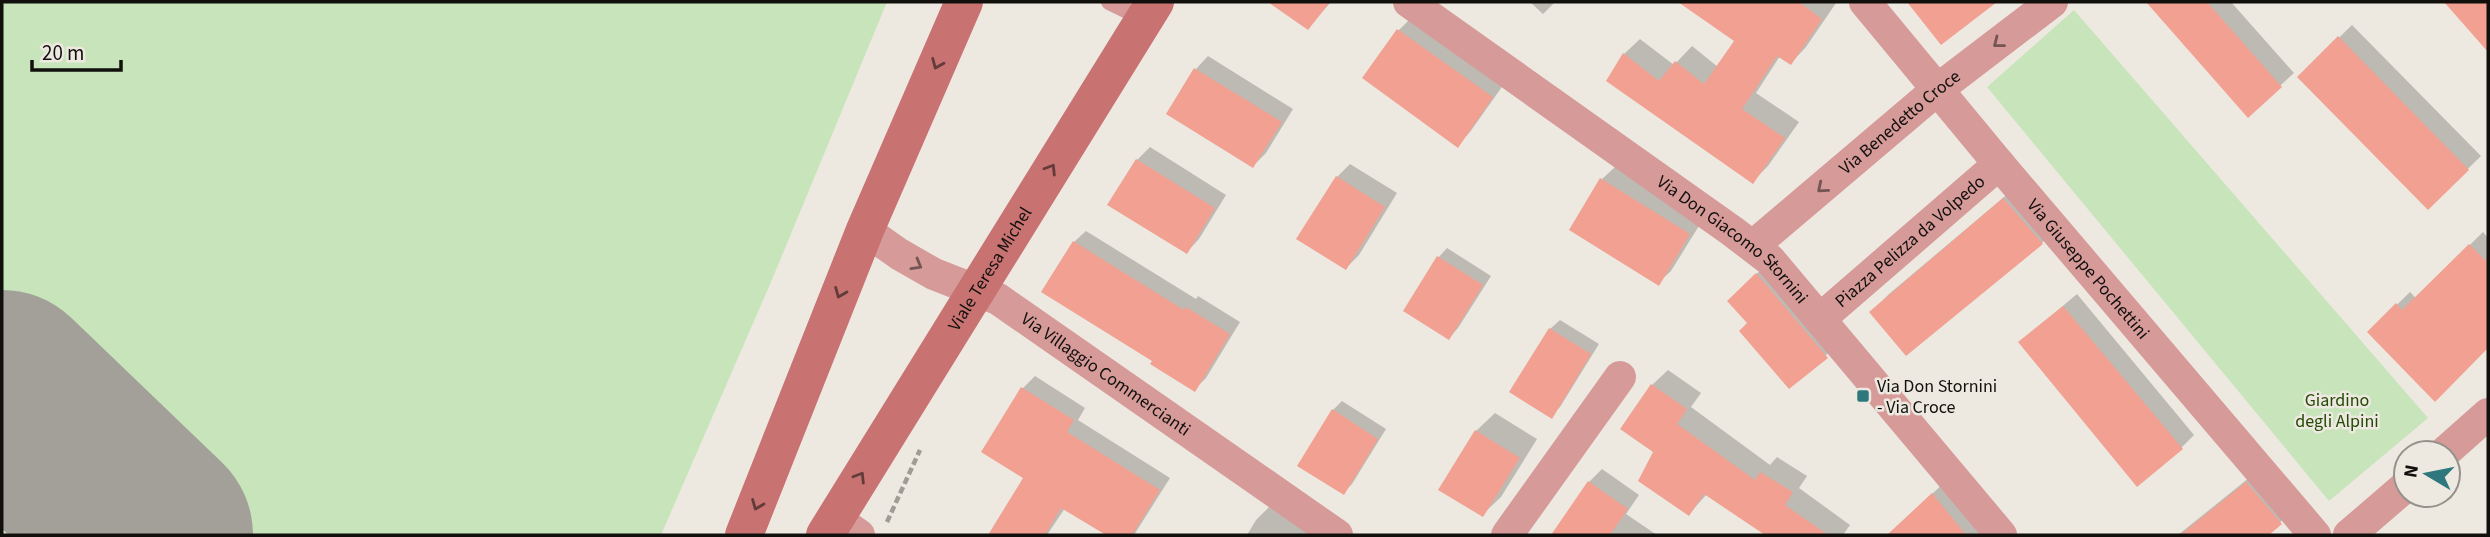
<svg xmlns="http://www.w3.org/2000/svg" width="2490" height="537" font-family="'Source Sans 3',sans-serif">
<rect width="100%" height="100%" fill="#ede9e1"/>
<path fill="#c7e4ba" d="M2,2H887L771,282L661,535H2Z
M2074,10L2428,418L2329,501L1987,87Z"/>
<path fill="#0003" d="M1271,2H1331L1308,28Z
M1530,2H1555L1543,14Z
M1703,2L1836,3L1806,47L1791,63L1780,56L1756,93L1799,122L1768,166L1752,182L1624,54L1640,39L1674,65L1692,46L1718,67L1736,41L1696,12Z
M2149,2H2231L2294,73L2248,115Z
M1411,18L1504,84L1470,132L1458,145L1398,31Z
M2352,25L2481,156L2428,208L2299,77Z
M1208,56L1293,109L1266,153L1253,166L1196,69Z
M1150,147L1226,195L1199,239L1187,252L1137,160Z
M1350,164L1397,193L1359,255L1346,268L1337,177Z
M1615,167L1702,221L1671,271L1658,283L1602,179Z
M2023,181L2060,224L2042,243L1871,312L1889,294Z
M1086,231L1196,299L1198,296L1240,322L1206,378L1194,390L1155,361L1074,242Z
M2483,232L2488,238V347L2435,399L2369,332L2410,292L2416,298Z
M1447,248L1491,276L1458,328L1449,338L1438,258Z
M1770,261L1840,343L1789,387L1742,288Z
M2077,294L2194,435L2181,448L2020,342Z
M1560,320L1599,344L1560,407L1551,416L1550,329Z
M1668,370L1701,393L1691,407L1770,465L1777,457L1807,476L1799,488L1850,525L1843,535H1767L1707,494L1689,514L1655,452L1652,385Z
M1035,376L1085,408L1078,420L1170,478L1134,535H1109L1065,508L1047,535H990L1026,478L984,451L1023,388Z
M1342,401L1386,429L1352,484L1343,493L1333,410Z
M1495,413L1537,439L1501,497L1482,515L1476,431Z
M2265,465L2299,505L2266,535H2178Z
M1602,469L1639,495L1626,514L1657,535H1563L1556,530L1589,482Z
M1946,481L1989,535H1888Z
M1269,507L1314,535H1247L1256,520Z"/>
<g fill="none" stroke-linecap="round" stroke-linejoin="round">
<path stroke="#a3a09a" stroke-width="200" d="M2,390L153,535"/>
</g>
<path fill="#f1a091" d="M1268,2H1330L1308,30Z
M1678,2H1799L1822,19L1791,65L1777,56L1742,109L1785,138L1753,184L1606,81L1623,53L1659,81L1675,61L1704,84L1734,41Z
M1907,2H1997L1941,45Z
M2146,2H2207L2282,87L2248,118Z
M2444,2H2488V52Z
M1397,29L1493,97L1458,148L1362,78Z
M2338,36L2469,170L2428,210L2297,77Z
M1194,68L1282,122L1253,168L1166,114Z
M1136,159L1215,208L1187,254L1107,205Z
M1336,176L1385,207L1346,270L1296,239Z
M1600,178L1690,234L1659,286L1569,230Z
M2003,198L2043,244L1906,356L1869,312Z
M1073,241L1184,310L1186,307L1230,334L1195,392L1150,364L1152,361L1041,292Z
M2469,244L2488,263V348L2435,402L2367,332L2396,303L2402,310Z
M1437,256L1483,285L1449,340L1403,311Z
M1756,273L1828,358L1789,389L1739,331L1747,323L1727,301Z
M2063,306L2183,449L2137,487L2018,342Z
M1549,328L1591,354L1552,419L1509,392Z
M1651,384L1687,409L1677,424L1755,480L1760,472L1793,492L1785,505L1828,535H1765L1704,494L1689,516L1638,481L1653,452L1620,429Z
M1021,387L1074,420L1067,432L1160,490L1132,535H1106L1061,508L1045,535H988L1023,478L981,452Z
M1332,409L1378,439L1344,495L1297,466Z
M1475,430L1520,458L1483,517L1438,490Z
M1588,481L1628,509L1610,535H1551Z
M2246,482L2282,524L2269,535H2180Z
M1932,493L1966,535H1887Z"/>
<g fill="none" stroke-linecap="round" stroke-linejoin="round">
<path stroke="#9f9c95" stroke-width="4.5" stroke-dasharray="7 3.5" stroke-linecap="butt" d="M887,522L920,450"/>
<path stroke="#d69a99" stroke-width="16" d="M1109,2L1144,19"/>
<g stroke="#d69a99" stroke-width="32">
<path id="s1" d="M1409,2L1732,231L1770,260L2001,535"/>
<path id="s2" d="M1865,2L1999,164L2315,535"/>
<path id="s3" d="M865,230L899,254L934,274L998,299L1337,535"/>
<path id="s4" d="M1753,246L1938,89L2052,2"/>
<path id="s5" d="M1820,319L1999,164"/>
<path d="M2444,453L2488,414"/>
<path d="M835,518L859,535"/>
<path d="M1507,535L1620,377"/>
<path d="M2349,535L2406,486"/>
</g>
<g stroke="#c87272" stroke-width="38">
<path d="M744,535L865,230L964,2"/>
<path id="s6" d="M825,535L1155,2"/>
</g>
</g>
<defs><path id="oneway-chevron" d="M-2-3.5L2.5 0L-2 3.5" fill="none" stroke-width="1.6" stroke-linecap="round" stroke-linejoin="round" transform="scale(1.75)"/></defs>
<g stroke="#745553">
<use href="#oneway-chevron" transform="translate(1998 43) rotate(142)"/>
<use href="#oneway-chevron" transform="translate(1822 188) rotate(140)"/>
<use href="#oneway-chevron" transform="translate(917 265) rotate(30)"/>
</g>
<g stroke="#633c3a">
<use href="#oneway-chevron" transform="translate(937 64) rotate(113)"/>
<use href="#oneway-chevron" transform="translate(1051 169) rotate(-58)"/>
<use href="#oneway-chevron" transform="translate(840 293) rotate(112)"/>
<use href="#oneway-chevron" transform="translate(860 477) rotate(-58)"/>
<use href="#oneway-chevron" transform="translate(757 505) rotate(112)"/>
</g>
<rect fill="#2d777d" stroke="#ede9e1" stroke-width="2.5" x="1856" y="389" width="14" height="14" rx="3.5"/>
<g text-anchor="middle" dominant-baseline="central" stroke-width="5" stroke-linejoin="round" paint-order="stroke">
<g font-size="18" fill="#11100d" stroke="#ede9e1">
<text stroke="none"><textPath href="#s4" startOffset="192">Via Benedetto Croce</textPath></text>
<text stroke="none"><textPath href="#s1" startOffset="402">Via Don Giacomo Stornini</textPath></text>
<text stroke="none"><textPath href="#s5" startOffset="119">Piazza Pelizza da Volpedo</textPath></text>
<text stroke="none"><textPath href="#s6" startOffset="313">Viale Teresa Michel</textPath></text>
<text stroke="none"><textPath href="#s2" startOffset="348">Via Giuseppe Pochettini</textPath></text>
<text stroke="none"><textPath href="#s3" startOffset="282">Via Villaggio Commercianti</textPath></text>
</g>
<g font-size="18" fill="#11100d" stroke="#ede9e1" text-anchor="start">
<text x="1877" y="386">Via Don Stornini<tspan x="1877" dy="21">- Via Croce</tspan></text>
</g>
<g font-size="18" fill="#234a05" stroke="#ede9e1">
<text x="2337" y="400">Giardino<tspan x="2337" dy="21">degli Alpini</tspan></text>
</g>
</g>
<rect width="2490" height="537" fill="none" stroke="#11100d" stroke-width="7"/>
<g transform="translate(2427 474) rotate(280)"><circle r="33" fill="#ede9e1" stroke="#95928c" stroke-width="2"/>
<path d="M0-5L12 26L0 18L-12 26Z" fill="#2d777d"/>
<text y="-10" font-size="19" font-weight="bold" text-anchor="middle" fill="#11100d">N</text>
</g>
<path d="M32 60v10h89v-10" fill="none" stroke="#11100d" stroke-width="3.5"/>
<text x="42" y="60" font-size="21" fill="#11100d" stroke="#ede9e1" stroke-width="5" paint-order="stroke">20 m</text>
</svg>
